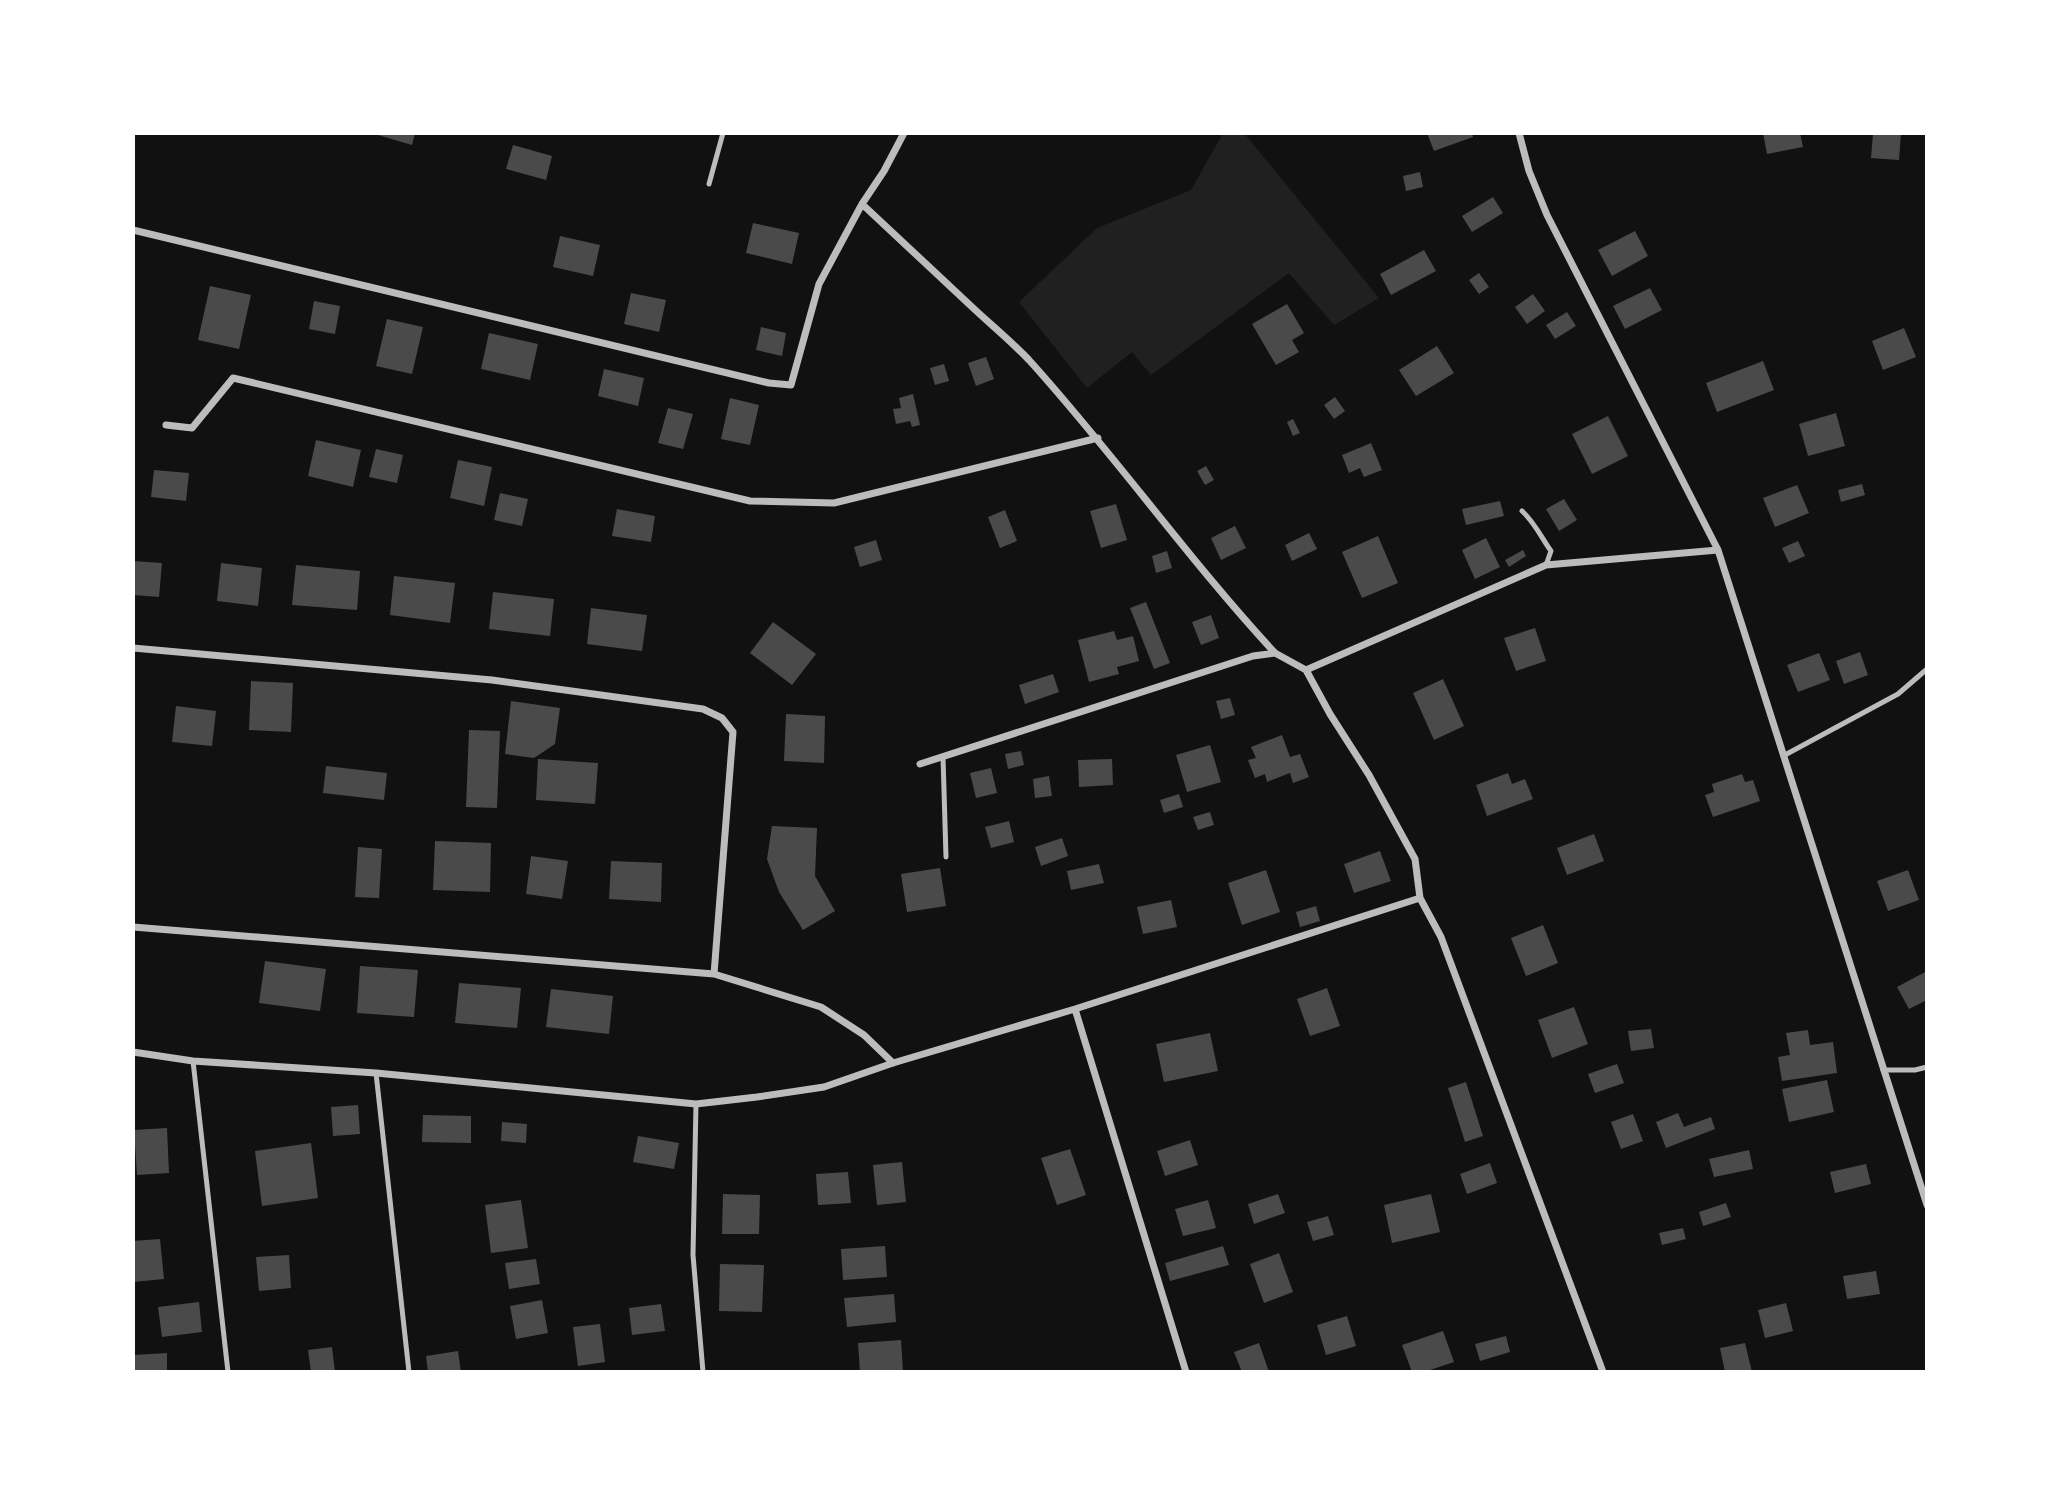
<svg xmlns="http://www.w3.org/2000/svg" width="2060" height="1505" font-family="'PT Sans Narrow',sans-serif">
<rect width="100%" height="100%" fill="#111"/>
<path fill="#202020" d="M1223,133H1244L1379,298L1334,325L1289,273L1151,375L1132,352L1087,388L1019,302L1097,228L1191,190Z"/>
<path fill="#4a4a4a" d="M371,133H415L412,145Z
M1427,133H1472L1473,137L1434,151Z
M1763,133H1800L1803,147L1767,154Z
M1873,133H1901L1899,160L1871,158Z
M513,145L552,156L546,180L506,169Z
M1420,172L1423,187L1406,191L1403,176Z
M1493,197L1503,213L1472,232L1462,216Z
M753,223L799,233L792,264L746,253Z
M1635,231L1648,256L1612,276L1598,250Z
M560,236L600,245L593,276L553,267Z
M1424,250L1436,271L1391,295L1380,274Z
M1479,273L1489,287L1479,294L1469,280Z
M210,286L251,295L239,349L198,340Z
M1650,288L1662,310L1625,329L1613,306Z
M631,293L666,300L659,332L624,324Z
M1533,294L1545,311L1527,324L1515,307Z
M314,301L340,306L335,334L309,329Z
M1287,304L1304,333L1292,340L1299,352L1276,365L1252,324Z
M1567,312L1576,326L1555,339L1546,325Z
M387,319L423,327L412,374L376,366Z
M761,327L786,333L782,356L756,350Z
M1904,328L1916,357L1883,370L1872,341Z
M489,333L538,344L530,380L481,369Z
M1437,346L1454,373L1416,396L1399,370Z
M986,357L994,379L976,386L968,363Z
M1763,361L1774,390L1717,412L1706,383Z
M944,364L949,381L935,385L930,368Z
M604,369L644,378L638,406L598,396Z
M913,394L920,425L912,427L910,421L896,424L893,409L901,408L899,398Z
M1335,397L1345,411L1334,419L1324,405Z
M730,398L759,405L750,445L721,439Z
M668,408L693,414L683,449L658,443Z
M1836,413L1845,446L1808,456L1799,424Z
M1608,416L1628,456L1592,474L1572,434Z
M1293,419L1300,433L1293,436L1287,422Z
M316,440L361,450L353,487L308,476Z
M1371,443L1382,470L1364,477L1360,468L1349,473L1342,455Z
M376,449L403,455L397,483L369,477Z
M458,460L492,467L484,506L450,498Z
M1206,466L1214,480L1205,485L1197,471Z
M154,470L189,473L186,501L151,497Z
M1862,484L1865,495L1841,502L1838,490Z
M1797,485L1809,513L1775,527L1763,498Z
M500,493L528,499L522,526L494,520Z
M1564,499L1577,520L1559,531L1546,509Z
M1500,501L1504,516L1466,525L1462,509Z
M1116,504L1127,540L1101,548L1090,511Z
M617,509L655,516L651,542L612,536Z
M1005,510L1017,541L1000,548L988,517Z
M1235,526L1246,548L1221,560L1211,538Z
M1309,533L1317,549L1292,561L1285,545Z
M1378,536L1398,583L1362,598L1342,552Z
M1486,538L1500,567L1475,579L1462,550Z
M876,540L882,560L860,567L854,547Z
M1798,541L1805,556L1789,563L1782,548Z
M1523,550L1526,556L1509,567L1505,560Z
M1167,551L1172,568L1156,573L1152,556Z
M133,561L162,563L159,597L133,595Z
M221,563L262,568L258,606L217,601Z
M296,565L360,571L357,610L292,605Z
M394,576L455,583L450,623L390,615Z
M493,592L554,599L550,636L489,629Z
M1146,602L1170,663L1154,669L1130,608Z
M591,608L647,615L642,651L587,644Z
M1211,615L1219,638L1201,645L1192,622Z
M773,622L816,654L792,685L750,653Z
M1535,628L1546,661L1516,671L1504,638Z
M1114,631L1117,640L1133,636L1139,661L1117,667L1119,674L1089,682L1078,640Z
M1860,652L1868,675L1844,684L1836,661Z
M1819,653L1830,680L1798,692L1787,665Z
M1053,674L1059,692L1025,704L1019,685Z
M1443,679L1464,726L1434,740L1413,693Z
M251,681L293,683L291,732L249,730Z
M1230,698L1235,715L1221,719L1216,701Z
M511,701L560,708L555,744L534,758L505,754Z
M176,706L216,711L212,746L172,742Z
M786,714L825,716L824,763L784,761Z
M469,730L500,731L497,808L466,807Z
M1282,735L1290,757L1300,754L1309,777L1293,783L1290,773L1267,782L1265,774L1255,778L1248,760L1256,758L1251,747Z
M1210,745L1221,782L1187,792L1176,755Z
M1021,751L1024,765L1008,769L1005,754Z
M538,759L598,763L595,804L536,800Z
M1112,759L1113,785L1079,787L1078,760Z
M326,766L387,773L384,800L323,793Z
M991,768L997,793L976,798L970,773Z
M1508,773L1512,784L1525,779L1533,799L1487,816L1476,785Z
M1742,774L1745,782L1753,780L1760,801L1713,817L1705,795L1714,792L1712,784Z
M1049,776L1052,796L1035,798L1033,779Z
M1179,794L1183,807L1164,813L1160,800Z
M1210,812L1214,825L1198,830L1193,817Z
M1009,821L1014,842L991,848L985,827Z
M772,826L817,828L815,876L835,911L803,930L779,892L767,859Z
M1594,834L1604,861L1567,875L1557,848Z
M1062,838L1068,856L1041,866L1035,847Z
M435,841L491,843L490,892L433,890Z
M358,847L382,849L379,898L355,897Z
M1380,851L1391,881L1354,893L1344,864Z
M531,856L568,861L562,899L526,894Z
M611,861L662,863L661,902L609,899Z
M1099,864L1104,883L1071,890L1067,871Z
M940,868L946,906L907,912L901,874Z
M1266,870L1280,912L1242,925L1228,883Z
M1908,870L1919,900L1888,911L1877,881Z
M1171,900L1177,927L1143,934L1137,907Z
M1316,906L1320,921L1300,927L1296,912Z
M1543,925L1558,963L1526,976L1511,938Z
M265,961L326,969L320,1011L259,1003Z
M360,966L418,970L414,1017L357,1013Z
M1927,971V1000L1909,1009L1897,987Z
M459,983L521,988L517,1028L455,1023Z
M1327,988L1340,1026L1310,1036L1297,999Z
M551,989L613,996L609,1034L546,1027Z
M1574,1007L1588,1044L1552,1058L1538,1020Z
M1651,1029L1654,1048L1631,1051L1628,1031Z
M1808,1030L1810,1045L1833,1042L1837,1073L1782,1081L1778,1057L1790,1055L1786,1033Z
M1210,1033L1218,1071L1164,1082L1156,1044Z
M1617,1064L1624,1083L1595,1093L1588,1074Z
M1827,1080L1834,1112L1789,1122L1782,1089Z
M1466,1082L1483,1136L1465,1142L1448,1088Z
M358,1105L360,1134L333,1136L331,1107Z
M1678,1113L1684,1127L1711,1117L1715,1129L1666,1148L1656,1122Z
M1633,1114L1643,1141L1621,1149L1611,1122Z
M423,1115L471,1116V1143L422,1142Z
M502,1122L527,1124L526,1143L501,1141Z
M167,1128L169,1173L137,1175L134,1130Z
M638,1136L679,1143L674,1169L633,1162Z
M1190,1140L1198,1165L1165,1176L1157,1151Z
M311,1143L318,1198L262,1206L255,1151Z
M1070,1149L1086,1195L1057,1205L1041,1158Z
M1749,1150L1753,1169L1714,1177L1709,1159Z
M902,1162L906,1202L877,1205L873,1165Z
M1490,1163L1497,1183L1467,1194L1460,1174Z
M1866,1164L1871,1184L1835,1193L1830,1172Z
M848,1172L851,1203L818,1205L816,1174Z
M723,1194L760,1195L759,1234H722Z
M1278,1194L1285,1213L1254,1224L1248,1204Z
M1431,1194L1440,1232L1392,1243L1384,1205Z
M521,1200L528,1248L491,1253L485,1205Z
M1208,1200L1216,1228L1183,1236L1175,1209Z
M1726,1203L1731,1217L1703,1226L1699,1212Z
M1328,1216L1334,1235L1313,1241L1307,1222Z
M1683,1228L1686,1239L1662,1245L1659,1233Z
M160,1239L164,1279L133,1282V1241Z
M885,1246L887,1277L843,1280L841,1249Z
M1223,1246L1229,1265L1170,1281L1165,1263Z
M1279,1253L1293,1292L1264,1303L1250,1264Z
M289,1255L291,1288L259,1291L256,1257Z
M536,1259L540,1284L509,1289L505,1263Z
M720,1264L764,1265L762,1312L719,1311Z
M1876,1271L1880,1294L1847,1299L1843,1276Z
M894,1294L896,1322L847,1327L844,1298Z
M542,1300L548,1333L516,1339L510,1306Z
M199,1302L202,1332L162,1337L158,1307Z
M1786,1303L1793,1331L1765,1338L1758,1310Z
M661,1304L665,1331L632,1335L629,1308Z
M1347,1316L1356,1346L1326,1355L1317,1325Z
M600,1324L605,1362L578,1366L573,1327Z
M1443,1331L1454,1362L1424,1372H1412L1402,1345Z
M1506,1336L1510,1352L1480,1361L1475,1344Z
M901,1340L903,1371L860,1372L858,1343Z
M1259,1343L1269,1372H1242L1234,1352Z
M1745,1343L1752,1372H1725L1720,1348Z
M332,1347L335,1372H311L308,1350Z
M458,1351L461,1372H428L426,1356Z
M167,1353V1372H133V1355Z"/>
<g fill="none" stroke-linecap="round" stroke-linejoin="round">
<path stroke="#bcbcbc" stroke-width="5" d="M709,184L723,133
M1522,511C1535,523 1541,537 1551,551L1546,565
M1783,756L1898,694L1927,669
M943,757L946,857
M193,1061L228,1372
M1883,1070H1915L1927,1067
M376,1073L409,1372
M696,1104L693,1255L703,1372"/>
<path stroke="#bcbcbc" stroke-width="7" d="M1519,133L1529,171L1547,215L1718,550L1927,1205
M862,204C898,238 935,272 971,306C990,324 1011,341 1029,360C1115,455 1188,559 1275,653
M133,230L769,383L791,385L819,284L862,204L884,171L904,133
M166,425L192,428L233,378L750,501L834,503L1098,438
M133,648L492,680L703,709L722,718L733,732L714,974
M1306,670L1330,714L1369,775L1415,859L1420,898L1441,937L1603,1372
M1306,670L1546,565L1718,550
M920,764L1253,656L1275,653L1306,670
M133,927L714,974L821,1007L864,1035L893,1063
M1075,1009L1186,1372
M133,1052L193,1061L376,1073L696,1104L757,1097L824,1087L893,1063L1075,1009L1420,898"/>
</g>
<rect width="2060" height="1505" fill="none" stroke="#ffffff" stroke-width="270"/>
</svg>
